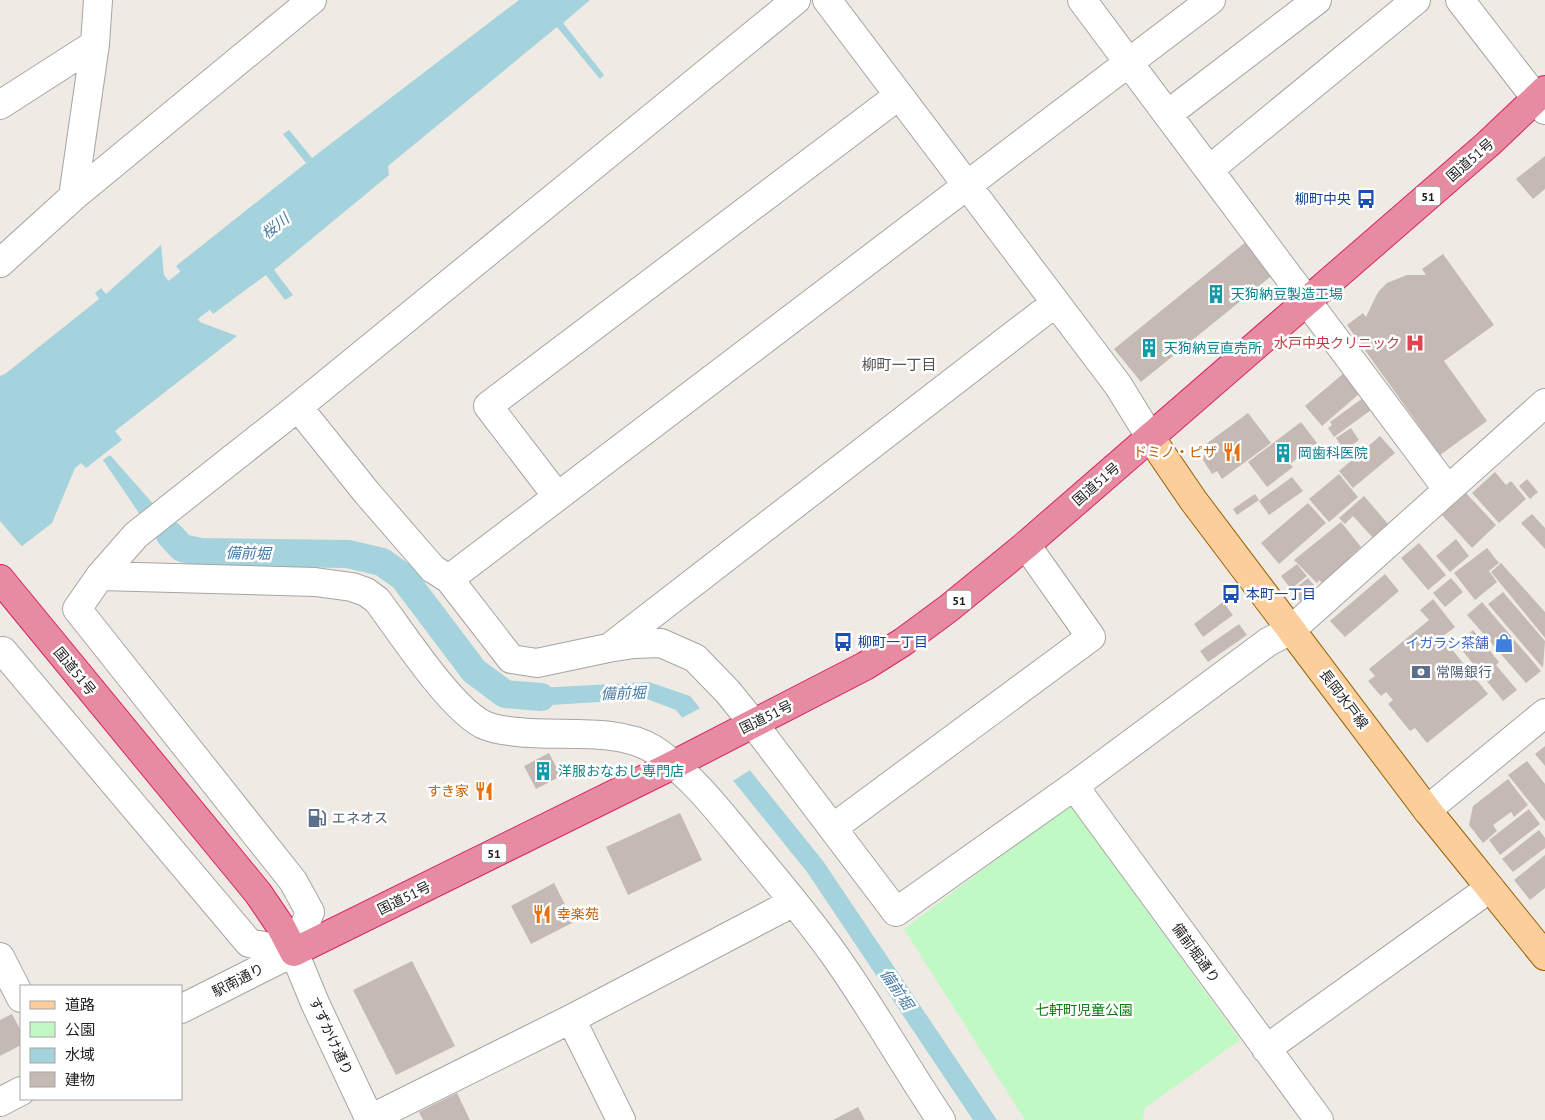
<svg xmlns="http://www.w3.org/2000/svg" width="1545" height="1120" font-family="'PT Sans','Noto Sans JP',sans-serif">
<rect width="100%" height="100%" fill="#efebe4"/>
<path fill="#c0f9c3" d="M1070,804L1240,1040L1145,1108L1143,1120H1025L904,929Z"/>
<path fill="#a4d2dd" d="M519,0H590L563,23L604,75L600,79L557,27L388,166L389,175L274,270L293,295L285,300L266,275L213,314L176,266L306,163L283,134L289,130L312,158Z
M161,245L164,275L200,322L237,336L115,431L122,440L86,468L81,463L75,468L52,523L0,563V376L5,374L99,299L95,293L101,288L106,294Z
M110,455L186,541L202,544L198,561L175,554L143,519L103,460Z
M649,682L690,696L823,861L997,1120H973L807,872L676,710L647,699L535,706L502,702L507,685L538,688Z"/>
<path fill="#efebe4" d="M0,521L23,548L0,565Z
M702,707L752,769L731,782L680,719Z"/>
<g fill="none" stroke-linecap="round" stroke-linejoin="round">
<path stroke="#a4d2dd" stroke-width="28" d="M170,535L182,548L200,552L348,554L382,562L403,577L474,671L505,694L541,697"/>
<path stroke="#a4d2dd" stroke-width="48" d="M132,340L247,250"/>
</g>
<path fill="#c4bab3" d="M1545,156V189L1533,199L1516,179Z
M1247,241L1274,274L1141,382L1114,349Z
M1443,254L1494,325L1444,361L1487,421L1440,455L1347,325L1363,313L1366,317L1378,292L1387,283L1407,275H1426L1422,269Z
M1350,368L1367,387L1322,426L1305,406Z
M1363,398L1371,410L1334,437L1328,428L1332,425L1330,422Z
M1248,413L1271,443L1222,479L1217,471L1212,474L1203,460L1206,444Z
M1301,422L1317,443L1290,464L1293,467L1267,487L1248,462Z
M1351,428L1359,440L1344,451L1336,438Z
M1380,436L1395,453L1353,488L1339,471Z
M1495,472L1506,485L1511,481L1526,499L1499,523L1472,493Z
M1339,474L1358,497L1329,522L1309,499Z
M1292,477L1303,491L1269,515L1259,501Z
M1527,479L1538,492L1530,499L1519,486Z
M1466,493L1496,525L1472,548L1442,515Z
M1255,494L1259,500L1237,515L1233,509Z
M1364,496L1389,525L1374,539L1353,516L1345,524L1339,518Z
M1308,503L1326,523L1279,564L1261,543Z
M1532,514L1545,528V549L1521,523Z
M1341,522L1361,547L1350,557L1352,560L1323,584L1319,580L1317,583L1294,560Z
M1456,539L1469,556L1450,572L1436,556Z
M1419,543L1446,575L1428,590L1401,558Z
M1487,548L1499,563L1489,571L1497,582L1475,600L1454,573Z
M1501,563L1545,612V638L1491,572Z
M1297,564L1307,576L1291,589L1281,576Z
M1385,574L1399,591L1345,637L1330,621Z
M1308,578L1318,590L1302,603L1292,591Z
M1451,578L1463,592L1445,607L1433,593Z
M1503,592L1545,641L1543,668L1488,604Z
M1433,599L1455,627L1442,637L1488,694L1427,743L1415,728L1410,731L1388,704L1393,700L1386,692L1381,696L1368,681L1375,676L1369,669L1429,620L1420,610Z
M1223,602L1233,615L1203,637L1194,624Z
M1482,602L1541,671L1526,683L1467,615Z
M1239,624L1247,635L1208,662L1200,651Z
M1473,630L1499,662L1496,665L1517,690L1503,701L1457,644Z
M1545,746V766L1535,754Z
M549,753L561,776L536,789L524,766Z
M1527,761L1545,784V821L1508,775Z
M1508,779L1528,805L1514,817L1511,812L1493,825L1497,831L1483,843L1469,825L1473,806Z
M1529,809L1540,824L1500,855L1489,840Z
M680,813L702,860L628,895L606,847Z
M1539,830L1545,838V848L1513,872L1502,859Z
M1545,855V888L1530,900L1514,880Z
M554,883L574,922L531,944L511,906Z
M412,961L455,1046L396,1075L353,990Z
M12,1014L21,1031V1045L0,1056V1020Z
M457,1093L470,1120H423L419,1112Z
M858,1107L865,1120H833Z"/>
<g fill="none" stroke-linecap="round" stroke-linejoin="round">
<g stroke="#a5a5a5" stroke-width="30">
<path id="minor" d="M827,0L1118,385L1150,437
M1082,0L1448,490
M1460,0L1545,110
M0,105L95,44
M1168,114L1317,0
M1210,169L1416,0
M73,197L95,44L98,0
M0,263L73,197L312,0
M298,407L367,493L433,569L449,579L511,659L537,663L608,648L634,644L661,643L695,658L728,692L753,723L896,912L1074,786L1268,642L1291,630L1545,403
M557,496L488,406L898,96
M100,576L315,582L352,587L366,592L377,600C402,633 448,705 482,724C492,729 506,731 518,732C559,737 617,727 653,749C690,773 719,811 747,845C776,880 806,915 833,953C871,1006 904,1065 941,1120
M449,579L1211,0
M610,647L1054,304
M0,653L3,651L249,943L294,952
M1074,786L1319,1120
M1427,810L1545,713
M834,827L1091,637L1026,545
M294,952L310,912L293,881L77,609L100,576L136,535L298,407L796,0
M294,952L315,1003L370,1120
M0,957L21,998
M181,1009L294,952
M571,1019L621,1120
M1266,1049L1490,888
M0,1102L21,1091
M368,1120L571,1019L794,902"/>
</g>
<g stroke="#975f00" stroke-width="30">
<path id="major" d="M1150,437L1193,500L1427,810L1545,956"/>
</g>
<g stroke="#d9246a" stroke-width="30">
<path id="highway" d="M0,579L258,893L281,927L294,952L673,765L865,666L903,642L949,608L1026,545L1488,144L1545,90"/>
</g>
<use href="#minor" stroke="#fff" stroke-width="28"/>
<use href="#major" stroke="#fcce9c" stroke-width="28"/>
<use href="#highway" stroke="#e68ba0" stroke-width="28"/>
</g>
<defs>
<g id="bus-bare" transform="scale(1.5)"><path d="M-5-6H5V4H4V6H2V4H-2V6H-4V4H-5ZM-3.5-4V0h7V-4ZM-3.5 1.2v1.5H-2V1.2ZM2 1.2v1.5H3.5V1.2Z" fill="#1a4fb4" stroke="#fff" stroke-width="2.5" paint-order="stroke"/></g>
<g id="building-bare" transform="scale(1.5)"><path d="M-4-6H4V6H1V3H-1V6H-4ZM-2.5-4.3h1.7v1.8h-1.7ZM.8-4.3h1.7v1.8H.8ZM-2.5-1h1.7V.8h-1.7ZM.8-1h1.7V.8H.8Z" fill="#0f9aa8" stroke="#fff" stroke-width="2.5" paint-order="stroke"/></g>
<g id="hospital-bare" transform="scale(1.5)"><path d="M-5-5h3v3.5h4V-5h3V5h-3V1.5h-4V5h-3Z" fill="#e0444e" stroke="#fff" stroke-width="2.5" paint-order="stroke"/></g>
<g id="restaurant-bare" transform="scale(1.5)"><path d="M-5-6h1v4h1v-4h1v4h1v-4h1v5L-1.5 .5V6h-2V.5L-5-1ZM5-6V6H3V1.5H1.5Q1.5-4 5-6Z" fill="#e8710a" stroke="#fff" stroke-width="2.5" paint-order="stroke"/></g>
<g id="shop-bare" transform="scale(1.5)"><path d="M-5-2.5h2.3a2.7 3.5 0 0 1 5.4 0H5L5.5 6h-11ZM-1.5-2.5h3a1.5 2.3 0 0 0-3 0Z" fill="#3f7fe0" stroke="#fff" stroke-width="2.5" paint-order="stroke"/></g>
<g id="bank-bare" transform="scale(1.5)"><path d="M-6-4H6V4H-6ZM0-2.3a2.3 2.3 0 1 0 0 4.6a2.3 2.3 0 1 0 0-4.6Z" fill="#5c6f8a" stroke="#fff" stroke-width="2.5" paint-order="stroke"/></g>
<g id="fuel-bare" transform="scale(1.5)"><path d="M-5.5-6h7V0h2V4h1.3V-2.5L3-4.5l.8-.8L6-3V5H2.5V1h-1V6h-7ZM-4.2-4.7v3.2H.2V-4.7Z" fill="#5c6f8a" stroke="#fff" stroke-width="2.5" paint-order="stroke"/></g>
</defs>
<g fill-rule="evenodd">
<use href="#bus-bare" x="1366" y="199"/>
<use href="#building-bare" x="1216" y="294"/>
<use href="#hospital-bare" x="1415" y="343"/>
<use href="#building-bare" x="1149" y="348"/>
<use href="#restaurant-bare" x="1232" y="452"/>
<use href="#building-bare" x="1283" y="453"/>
<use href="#bus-bare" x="1231" y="594"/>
<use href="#bus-bare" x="843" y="642"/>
<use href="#shop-bare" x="1504" y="643"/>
<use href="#bank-bare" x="1421" y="672"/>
<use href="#building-bare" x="543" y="771"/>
<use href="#restaurant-bare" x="484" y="791"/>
<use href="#fuel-bare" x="317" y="818"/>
<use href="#restaurant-bare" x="542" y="914"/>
</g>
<g text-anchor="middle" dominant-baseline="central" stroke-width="5" stroke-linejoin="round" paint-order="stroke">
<g fill="#fff" stroke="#626262" stroke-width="1">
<rect x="1415.5" y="186.5" width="25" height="19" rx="4"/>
<rect x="946.5" y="590.5" width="25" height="19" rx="4"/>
<rect x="481.5" y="843.5" width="25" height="19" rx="4"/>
</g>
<g font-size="12" font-weight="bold" fill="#1e1e1e">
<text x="1428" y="196">51</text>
<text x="959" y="600">51</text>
<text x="494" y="853">51</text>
</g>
<g font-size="14" fill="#1e1e1e" stroke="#fff">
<text transform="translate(1470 160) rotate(-41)">国道51号</text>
<text transform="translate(1096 484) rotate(-41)">国道51号</text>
<text transform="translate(75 671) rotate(51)">国道51号</text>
<text transform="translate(1344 699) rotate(53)">長岡水戸線</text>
<text transform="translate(766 717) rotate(-26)">国道51号</text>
<text transform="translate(404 898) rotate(-26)">国道51号</text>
<text transform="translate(1196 953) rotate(54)">備前堀通り</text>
<text transform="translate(238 980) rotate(-27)">駅南通り</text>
<text transform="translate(331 1036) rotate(65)">すずかけ通り</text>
</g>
<g font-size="14" fill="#164399" stroke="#fff" text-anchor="start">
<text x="1351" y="199" text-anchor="end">柳町中央</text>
<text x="1246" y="594">本町一丁目</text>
<text x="858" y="642">柳町一丁目</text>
</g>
<g font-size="14" fill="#0d838f" stroke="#fff" text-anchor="start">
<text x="1231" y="294">天狗納豆製造工場</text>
<text x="1164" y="348">天狗納豆直売所</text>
<text x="1298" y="453">岡歯科医院</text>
<text x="558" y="771">洋服おなおし専門店</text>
</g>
<g font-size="14" fill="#be3a42" stroke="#fff" text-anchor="end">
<text x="1400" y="343">水戸中央クリニック</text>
</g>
<g font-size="14" fill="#c56008" stroke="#fff" text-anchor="end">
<text x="1217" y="452">ドミノ・ピザ</text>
<text x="469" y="791">すき家</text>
<text x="557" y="914" text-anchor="start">幸楽苑</text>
</g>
<g font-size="14" fill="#366cbe" stroke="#fff" text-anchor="end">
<text x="1489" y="643">イガラシ茶舗</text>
</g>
<g font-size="14" fill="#4e5e75" stroke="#fff" text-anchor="start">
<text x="1436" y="672">常陽銀行</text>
<text x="332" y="818">エネオス</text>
</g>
<g font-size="14" fill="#0c7c10" stroke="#fff">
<text x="1084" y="1010">七軒町児童公園</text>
</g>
<g font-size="15" font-style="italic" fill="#477aa5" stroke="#fff">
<text transform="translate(275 226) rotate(-39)">桜川</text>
<text transform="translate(248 553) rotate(1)">備前堀</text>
<text transform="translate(623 693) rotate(-2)">備前堀</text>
<text transform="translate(897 989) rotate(56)">備前堀</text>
</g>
<g font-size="15" fill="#515151" stroke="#fff">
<text x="899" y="364">柳町一丁目</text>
</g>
</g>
<rect x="20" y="985" width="162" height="115" fill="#ffffff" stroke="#a5a5a5"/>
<rect x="30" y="1001" width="25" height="8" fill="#fcce9c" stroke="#a5a5a5"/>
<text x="65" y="1010" font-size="15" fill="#1e1e1e">道路</text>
<rect x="30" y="1022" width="25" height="15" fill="#c0f9c3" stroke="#a5a5a5"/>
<text x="65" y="1035" font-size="15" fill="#1e1e1e">公園</text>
<rect x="30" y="1048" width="25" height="15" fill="#a4d2dd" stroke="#a5a5a5"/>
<text x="65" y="1060" font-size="15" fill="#1e1e1e">水域</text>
<rect x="30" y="1072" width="25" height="15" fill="#c4bab3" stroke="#a5a5a5"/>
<text x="65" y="1085" font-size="15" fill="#1e1e1e">建物</text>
</svg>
